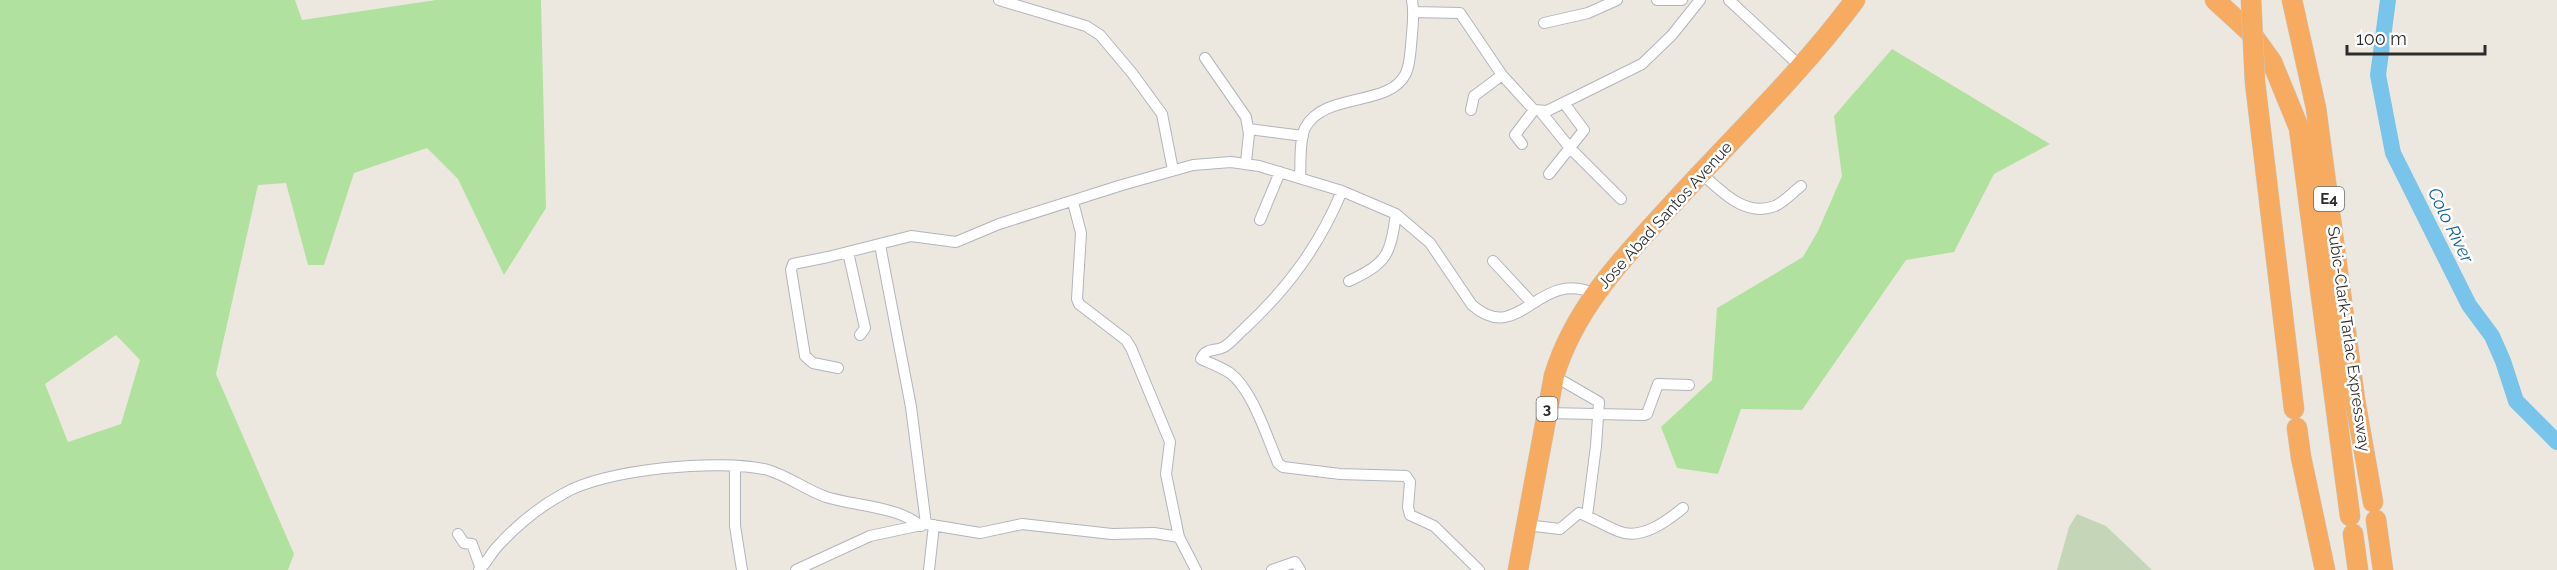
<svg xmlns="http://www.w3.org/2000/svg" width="2557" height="570" font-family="Raleway,sans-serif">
<rect width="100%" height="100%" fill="#ede8df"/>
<path fill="#b1e19f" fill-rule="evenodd" d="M0,0H295L302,20L436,0H541L546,208L504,275L458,179L427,148L354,173L324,265H308L286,183L258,185L216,374L294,554L288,570H0ZM116,335L140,360L121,424L68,442L45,384Z
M1892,49L2050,144L1994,174L1954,252L1906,260L1802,410L1741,409L1718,474L1677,468L1661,427L1712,380L1717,308L1803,257L1818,231L1842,176L1834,116Z"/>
<path fill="#c4d6b7" d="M2077,514L2106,526L2152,570H2057L2069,527Z"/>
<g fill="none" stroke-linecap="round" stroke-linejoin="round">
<path stroke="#78c4ea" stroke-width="16" d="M2388,0L2378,75L2393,153L2469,305L2492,336L2503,361L2516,401L2557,442"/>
<g stroke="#b2b4bf" stroke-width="12">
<path id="street" d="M999,0L1086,26L1100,35L1132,73L1162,114L1173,170
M1657,0H1682
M1729,0L1800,66
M1414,12L1460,13L1502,75L1534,110L1547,111L1642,64L1672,35L1700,0
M1544,23L1588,13L1617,0
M1205,58L1246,117L1249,134L1246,162
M1471,110L1474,96L1502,75
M1541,112L1570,148L1621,199
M1249,129L1303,136
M1522,144L1515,135L1534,110
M1701,173C1720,190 1745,218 1775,206C1784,202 1793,192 1801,186
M1549,174L1584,130L1564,103
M1300,178C1301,164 1299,141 1305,128C1324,91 1390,108 1406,73C1410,64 1410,54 1411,46C1412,30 1415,15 1412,0
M1342,191C1319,246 1288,288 1244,329C1238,334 1231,343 1224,347C1215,352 1206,347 1201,359C1210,363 1221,367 1230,373C1252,389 1267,437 1278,463L1283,467L1340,474L1406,476L1410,482L1408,507L1410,515L1434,526L1479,570
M1073,202L1081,233L1077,299L1079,304L1126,340L1131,348L1170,442L1166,474L1179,537L1196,570
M1260,220L1280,172
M880,245L911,407L926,524
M848,252L865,328L860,335
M1493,261L1532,303
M1349,281C1387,263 1390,256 1396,214
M838,368L813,363L805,356L791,270L793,264L828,257L911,236L956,242L999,224L1122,185L1193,165L1231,162L1259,166L1342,191L1396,214L1430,243L1472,305C1520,347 1538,267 1595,294
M1554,376L1599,402L1596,446L1587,516
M1546,413L1644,415L1647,414L1658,384L1689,385
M735,467V526L742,570
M1526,525L1560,529L1579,513C1593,518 1605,526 1618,531C1641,541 1667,521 1683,508
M458,534L464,543L472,544L481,569
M479,570C486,564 490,555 496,548C514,528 539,507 563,494C603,469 722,458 768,470C788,476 806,490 826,497C855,506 897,506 921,526
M796,570L870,536L926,524L980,533L1022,524L1112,534L1154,533L1179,537
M929,570L934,525
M1272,570L1295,562L1300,570"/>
</g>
<g stroke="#c8c8c8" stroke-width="21">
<path id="highway" d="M2215,0L2252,34L2272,62L2299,128L2350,516
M2292,0L2316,108L2355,400L2373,502
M2266,174L2294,409
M2297,428L2301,457L2325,570
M2376,520L2383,570
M2353,534L2358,570
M1518,570L1554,376C1574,310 1620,261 1666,211C1729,141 1799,76 1855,0"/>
</g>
<use href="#street" stroke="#fff" stroke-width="10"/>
<use href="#highway" stroke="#f7ab60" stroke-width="20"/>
<g stroke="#c8c8c8" stroke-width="21" stroke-linecap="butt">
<path id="highway-bridge" d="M2251,0L2255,82L2266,174"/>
</g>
<use href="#highway-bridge" stroke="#f7ab60" stroke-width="20"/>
</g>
<g text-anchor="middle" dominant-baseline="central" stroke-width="5" stroke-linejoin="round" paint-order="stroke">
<g fill="#fff" stroke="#6b6b6b" stroke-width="1.5">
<rect x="2314" y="187" width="30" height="24" rx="4.5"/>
<rect x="1536.5" y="397" width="21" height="24" rx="4.5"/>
</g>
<g font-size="15" font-weight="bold" fill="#2c2c2c">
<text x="2329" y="199">E4</text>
<text x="1547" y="409">3</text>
</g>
<g font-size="16" fill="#2c2c2c" stroke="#fff">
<text transform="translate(1665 215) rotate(-48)">Jose Abad Santos Avenue</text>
<text transform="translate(2349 339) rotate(82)">Subic-Clark-Tarlac Expressway</text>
</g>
<g font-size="18" font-style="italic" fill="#146398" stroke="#fff">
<text transform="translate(2451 225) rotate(64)">Colo River</text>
</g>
</g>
<path d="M2347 45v9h138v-9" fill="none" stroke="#2c2c2c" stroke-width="3"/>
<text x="2356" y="45" font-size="18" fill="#2c2c2c" stroke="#ffffff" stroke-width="4.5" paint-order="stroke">100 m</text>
</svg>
